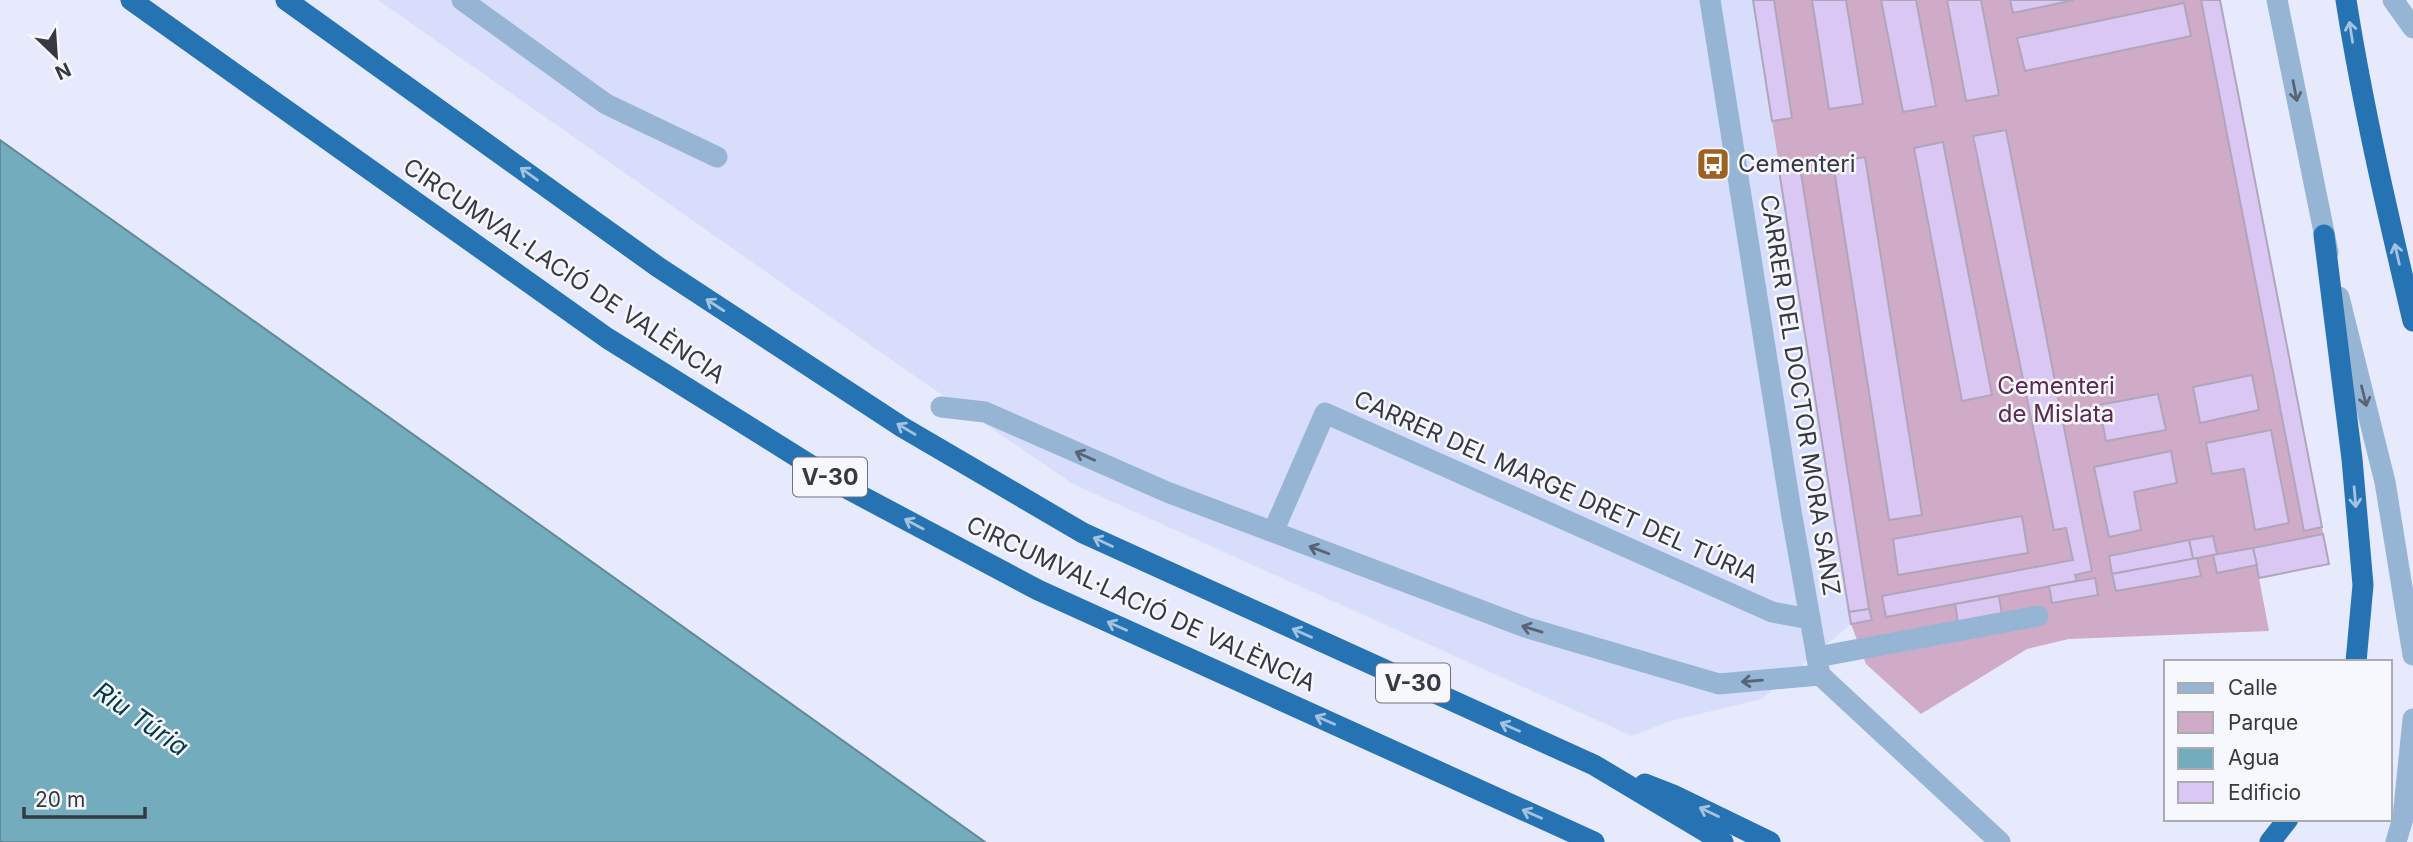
<svg xmlns="http://www.w3.org/2000/svg" width="2413" height="842" font-family="Inter,sans-serif">
  <style>
    .built { fill: #d8ddfc }
    .green { fill: #d0abc7 }
    .water { fill: #73acbd; stroke: #618a98; stroke-width: 2 }
    .building { fill: #dbc7f3; stroke: #b0a6bc; stroke-width: 2 }
    .lines { fill: none; stroke-linecap: round; stroke-linejoin: round }
    .minor { stroke: #96b5d4; stroke-width: 21 }
    .highway { stroke: #2673b3; stroke-width: 21 }
    .oneway { stroke: #a3c3df }
    .oneway2 { stroke: #586475 }
    .labels { text-anchor: middle; stroke-width: 5; stroke-linejoin: round; paint-order: stroke }
    .shield { fill: #f7f8fd; stroke: #71727a; stroke-width: 2 }
    .shield-label { font-size: 23px; font-weight: bold; fill: #373942 }
    .poi-label { font-size: 24px; fill: #373942; stroke: #f7f8fd; text-anchor: start }
    .street-label { font-size: 24px; fill: #373942; stroke: #f7f8fd }
    .park-label { font-size: 24px; fill: #5b2851; stroke: #f7f8fd }
    .water-label { font-size: 26px; font-style: italic; fill: #023946; stroke: #f7f8fd }
  </style>
  <rect width="100%" height="100%" fill="#e7eafd"/>
  <polygon class="built" points="378,0 1753,0 1851,624 1762,699 1670,721 1632,736 1073,484 906,370"/>
  <polygon class="green" points="1753,0 2220,0 2329,564 2259,578 2269,631 2069,639 2027,649 1921,714 1866,664 1851,624"/>
  <polygon class="water" points="0,140 985,842 0,842"/>
  <g class="building">
    <polygon points="1753,0 1774,0 1792,118 1772,121"/>
    <polygon points="1812,0 1846,0 1863,104 1829,109"/>
    <polygon points="1881,0 1916,0 1936,106 1903,112"/>
    <polygon points="1947,0 1981,0 1999,95 1966,101"/>
    <polygon points="2010,0 2074,0 2013,13"/>
    <polygon points="2201,0 2220,0 2322,527 2304,531"/>
    <polygon points="2184,3 2191,36 2025,71 2017,38"/>
    <polygon points="2006,130 2092,571 2075,575 2077,581 1886,617 1882,596 2073,560 2066,528 2054,530 1973,136"/>
    <polygon points="1943,142 1992,395 1962,401 1914,148"/>
    <polygon points="1865,157 1922,515 1889,520 1833,163"/>
    <polygon points="1799,160 1869,609 1849,612 1778,164"/>
    <polygon points="2252,375 2259,410 2200,423 2193,387"/>
    <polygon points="2158,394 2166,430 2106,441 2099,405"/>
    <polygon points="2271,430 2289,523 2255,530 2244,469 2212,474 2206,443"/>
    <polygon points="2171,451 2177,483 2134,492 2141,530 2109,537 2094,467"/>
    <polygon points="2022,516 2028,553 1898,575 1893,539"/>
    <polygon points="2323,534 2329,564 2259,578 2253,548"/>
    <polygon points="2213,536 2217,554 2193,559 2189,540"/>
    <polygon points="2189,540 2193,559 2112,574 2109,556"/>
    <polygon points="2253,548 2257,565 2217,573 2213,555"/>
    <polygon points="2197,558 2201,576 2116,591 2112,574"/>
    <polygon points="2095,578 2098,595 2052,603 2049,586"/>
    <polygon points="1999,596 2002,615 1958,623 1955,604"/>
    <polygon points="1869,609 1872,620 1851,624 1849,612"/>
  </g>
  <g class="lines">
    <g class="minor">
      <polyline points="462,0 606,104 717,157"/>
      <polyline points="1710,0 1791,511 1820,675"/>
      <polyline points="2277,0 2328,252"/>
      <polyline points="2393,0 2413,28"/>
      <polyline points="2339,297 2385,482 2413,655"/>
      <polyline points="941,407 985,412 1167,492 1525,627 1719,684 1820,675"/>
      <polyline points="1273,532 1325,413 1772,612 1810,619"/>
      <polyline points="1817,657 2038,616"/>
      <polyline points="1820,675 2000,842"/>
      <polyline points="2396,842 2403,818 2413,719"/>
    </g>
    <g class="highway">
      <polyline points="131,0 607,338 850,490 1038,590 1594,842"/>
      <polyline points="286,0 658,267 902,427 1083,533 1594,765 1723,842"/>
      <path d="M2346 0C2363 108 2388 215 2413 321"/>
      <polyline points="2324,235 2352,459 2363,585 2356,662"/>
      <polyline points="1645,784 1673,795 1770,842"/>
      <polyline points="2270,842 2288,819"/>
    </g>
  </g>
  <defs><path id="oneway-shaft" d="M-6 0H5M1.5-3L5.5 0L1.5 3" fill="none" stroke-width="1.6" stroke-linecap="round" stroke-linejoin="round" transform="scale(1.75)"/></defs>
  <g class="oneway">
    <use href="#oneway-shaft" transform="translate(2351 32) rotate(-99)"/>
    <use href="#oneway-shaft" transform="translate(529 174) rotate(-144)"/>
    <use href="#oneway-shaft" transform="translate(2397 254) rotate(-103)"/>
    <use href="#oneway-shaft" transform="translate(715 305) rotate(-147)"/>
    <use href="#oneway-shaft" transform="translate(906 429) rotate(-149)"/>
    <use href="#oneway-shaft" transform="translate(2355 497) rotate(85)"/>
    <use href="#oneway-shaft" transform="translate(914 524) rotate(-152)"/>
    <use href="#oneway-shaft" transform="translate(1103 542) rotate(-155)"/>
    <use href="#oneway-shaft" transform="translate(1117 626) rotate(-156)"/>
    <use href="#oneway-shaft" transform="translate(1302 633) rotate(-156)"/>
    <use href="#oneway-shaft" transform="translate(1325 720) rotate(-156)"/>
    <use href="#oneway-shaft" transform="translate(1510 727) rotate(-156)"/>
    <use href="#oneway-shaft" transform="translate(1709 812) rotate(-154)"/>
    <use href="#oneway-shaft" transform="translate(1532 814) rotate(-156)"/>
  </g>
  <g class="oneway2">
    <use href="#oneway-shaft" transform="translate(2295 91) rotate(79)"/>
    <use href="#oneway-shaft" transform="translate(2364 396) rotate(76)"/>
    <use href="#oneway-shaft" transform="translate(1085 456) rotate(-156)"/>
    <use href="#oneway-shaft" transform="translate(1319 550) rotate(-159)"/>
    <use href="#oneway-shaft" transform="translate(1532 629) rotate(-163)"/>
    <use href="#oneway-shaft" transform="translate(1752 681) rotate(175)"/>
  </g>
  <defs>
    <symbol id="bus-square" viewBox="-11 -11 22 22"><rect x="-9" y="-9" width="18" height="18" rx="4" fill="#9d6124" stroke="#f7f8fd"/><path d="M-5-6H5V4H4V6H2V4H-2V6H-4V4H-5ZM-3.5-4V0h7V-4ZM-3.5 1.2v1.5H-2V1.2ZM2 1.2v1.5H3.5V1.2Z" fill="#fff"/></symbol>
  </defs>
  <g fill-rule="evenodd">
    <use href="#bus-square" x="1694" y="145" width="38" height="38"/>
  </g>
  <g class="labels">
    <g class="shield">
      <rect x="793" y="457.5" width="74" height="39" rx="5"/>
      <rect x="1376" y="663.5" width="74" height="39" rx="5"/>
    </g>
    <g class="shield-label">
      <text x="830" y="485">V-30</text>
      <text x="1413" y="691">V-30</text>
    </g>
    <g class="poi-label">
      <text x="1738" y="172">Cementeri</text>
    </g>
    <g class="street-label">
      <text transform="translate(564 271) rotate(34)" y="8">CIRCUMVAL·LACIÓ DE VALÈNCIA</text>
      <text transform="translate(1800 395) rotate(81)" y="8">CARRER DEL DOCTOR MORA SANZ</text>
      <text transform="translate(1556 487) rotate(24)" y="8">CARRER DEL MARGE DRET DEL TÚRIA</text>
      <text transform="translate(1141 604) rotate(25)" y="8">CIRCUMVAL·LACIÓ DE VALÈNCIA</text>
    </g>
    <g class="park-label">
      <text x="2056" y="394">Cementeri<tspan x="2056" dy="28">de Mislata</tspan></text>
    </g>
    <g class="water-label">
      <text transform="translate(141 719) rotate(35)" y="9">Riu Túria</text>
    </g>
  </g>
  <rect x="2164" y="660" width="228" height="161" fill="#f7f8fd" stroke="#aaacb2" stroke-width="2"/>
  <rect x="2178" y="683" width="35" height="10" fill="#96b5d4" stroke="#aaacb2" stroke-width="2"/>
  <text x="2228" y="695" font-size="21" fill="#373942">Calle</text>
  <rect x="2178" y="712" width="35" height="21" fill="#d0abc7" stroke="#aaacb2" stroke-width="2"/>
  <text x="2228" y="730" font-size="21" fill="#373942">Parque</text>
  <rect x="2178" y="748" width="35" height="21" fill="#73acbd" stroke="#aaacb2" stroke-width="2"/>
  <text x="2228" y="765" font-size="21" fill="#373942">Agua</text>
  <rect x="2178" y="782" width="35" height="21" fill="#dbc7f3" stroke="#aaacb2" stroke-width="2"/>
  <text x="2228" y="800" font-size="21" fill="#373942">Edificio</text>
  <g transform="translate(56 56) rotate(155)" stroke="#f7f8fd" stroke-width="5" paint-order="stroke">
  <path d="M0-5L12 26L0 18L-12 26Z" fill="#373942"/>
  <text y="-10" font-size="19" font-weight="bold" text-anchor="middle" fill="#373942">N</text>
  </g>
  <path d="M24 807v10h121v-10" fill="none" stroke="#373942" stroke-width="3.5"/>
  <text x="35" y="807" font-size="21" fill="#373942" stroke="#f7f8fd" stroke-width="5" paint-order="stroke">20 m</text>
</svg>
